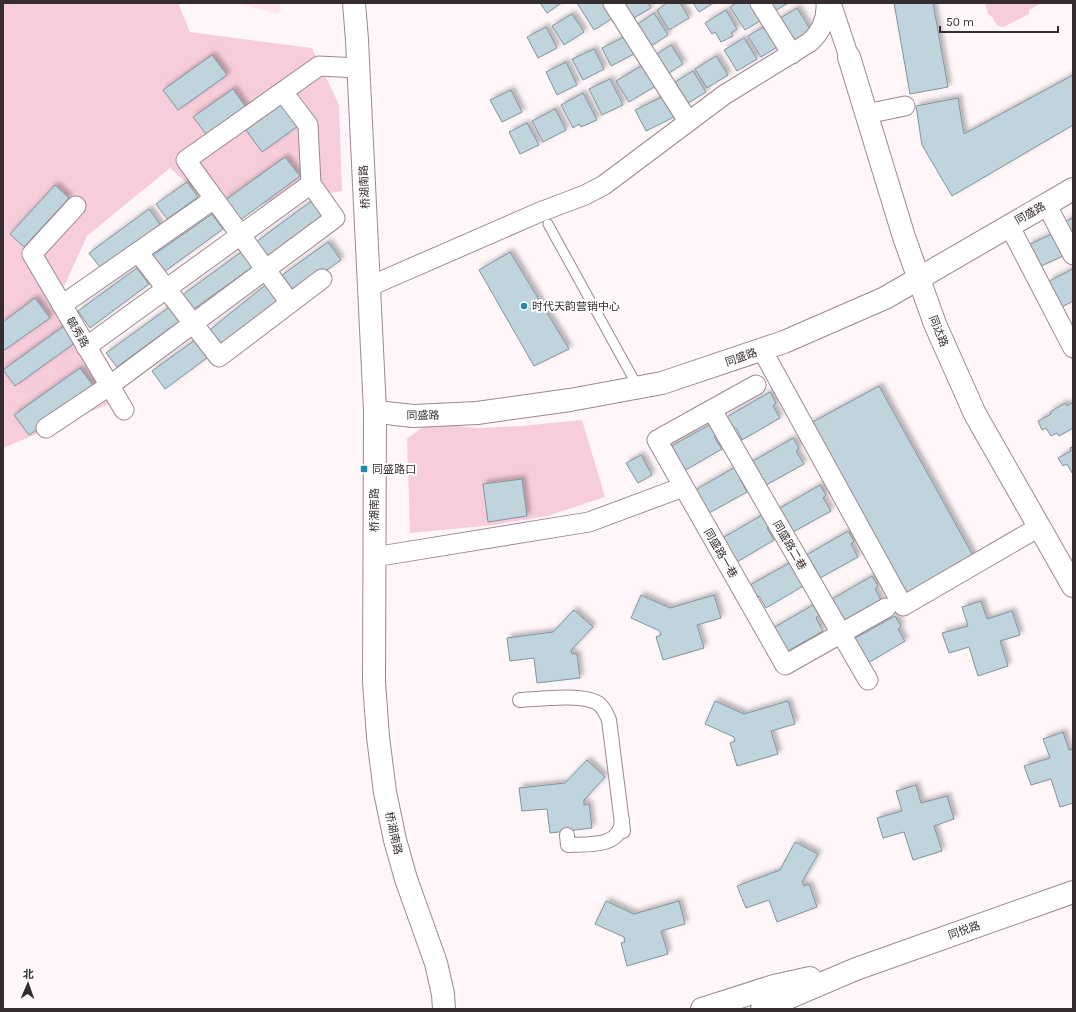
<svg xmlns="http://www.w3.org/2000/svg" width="1076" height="1012" font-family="Karla,'Noto Sans SC',sans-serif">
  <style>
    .built { fill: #ffe6ec }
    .green { fill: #f7cdd9 }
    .building { fill: #c0d4de; stroke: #81939d; filter: url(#shadow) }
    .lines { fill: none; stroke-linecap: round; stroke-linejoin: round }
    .service-casing { stroke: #9c888d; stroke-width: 11 }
    .pedestrian-casing { stroke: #9c888d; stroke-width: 16 }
    .minor-casing { stroke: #9c888d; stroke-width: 21 }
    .tertiary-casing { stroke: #9c888d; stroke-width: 24 }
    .secondary-casing { stroke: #9c888d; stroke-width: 24 }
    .service { stroke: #fff; stroke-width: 9 }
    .pedestrian { stroke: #fff; stroke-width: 14 }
    .minor { stroke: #fff; stroke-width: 19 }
    .tertiary { stroke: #fff; stroke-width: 22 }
    .secondary { stroke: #fff; stroke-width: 22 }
    .poi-dot { fill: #2387b1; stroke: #fff; stroke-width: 1.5 }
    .labels { text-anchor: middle; stroke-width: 4; stroke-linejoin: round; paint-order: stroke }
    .street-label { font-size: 11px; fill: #342c2e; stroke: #fff }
    .poi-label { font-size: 11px; fill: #342c2e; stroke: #fff; text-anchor: start }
  </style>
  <defs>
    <filter id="shadow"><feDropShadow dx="3.5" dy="-3.5" stdDeviation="2" flood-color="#0004"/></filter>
  </defs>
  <rect width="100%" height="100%" fill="#fff6f8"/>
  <polygon class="built" points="235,3 281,3 279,14"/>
  <g class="green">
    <polygon points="3,3 178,3 190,32 312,48 339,105 342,191 218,211 170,168 87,236 56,304 109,404 3,448"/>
    <polygon points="986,3 1041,3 1029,10 1029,14 1004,27 998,26 994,21 993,18 988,14 985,4"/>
    <polygon points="582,420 605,497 547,516 494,525 410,533 407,439 428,423 477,428 522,426"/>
  </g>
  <g class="building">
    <polygon points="540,3 561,3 547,13"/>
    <polygon points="577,3 608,3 616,16 594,30"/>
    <polygon points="619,3 648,3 651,8 630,20"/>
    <polygon points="667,3 680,3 689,18 669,30 657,10"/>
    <polygon points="693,3 713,3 699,12"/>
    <polygon points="736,3 755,3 765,18 745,30 730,7"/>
    <polygon points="767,3 788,3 773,12"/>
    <polygon points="894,3 933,3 948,87 910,94"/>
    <polygon points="797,8 812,32 792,44 777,20"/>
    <polygon points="726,10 737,29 731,33 733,36 721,42 715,32 712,34 705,23"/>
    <polygon points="654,13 668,35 648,48 635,26"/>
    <polygon points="572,14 584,32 564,45 552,26"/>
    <polygon points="770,23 782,44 761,57 748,36"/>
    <polygon points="546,27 557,48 538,58 527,37"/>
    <polygon points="628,35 638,52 611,66 602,48"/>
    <polygon points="744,38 757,59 737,71 724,50"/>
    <polygon points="671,45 683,64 666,75 654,56"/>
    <polygon points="594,49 604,69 583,80 572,59"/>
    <polygon points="212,55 227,75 178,110 163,90"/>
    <polygon points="716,56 728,75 707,88 695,69"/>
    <polygon points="566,62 577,85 557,95 546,72"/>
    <polygon points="646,63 659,84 629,102 616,81"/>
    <polygon points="693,71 706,92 685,105 672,84"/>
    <polygon points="1073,75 1073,125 952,196 922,145 916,106 958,98 964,134"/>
    <polygon points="610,79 623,105 602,115 589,89"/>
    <polygon points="233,89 248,110 209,138 193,117"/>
    <polygon points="511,90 522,112 502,122 490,100"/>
    <polygon points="583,93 597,120 581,127 579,124 573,128 561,105"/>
    <polygon points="666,95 676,116 646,131 635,110"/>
    <polygon points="286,101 302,123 262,152 246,130"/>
    <polygon points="555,109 566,130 543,142 532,121"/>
    <polygon points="527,123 539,145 520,154 509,132"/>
    <polygon points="285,157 300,176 239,221 224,201"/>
    <polygon points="187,182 198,197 167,219 156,204"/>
    <polygon points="55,185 69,198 24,247 10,234"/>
    <polygon points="317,197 329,214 268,258 256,242"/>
    <polygon points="149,209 162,227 102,270 89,253"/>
    <polygon points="212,214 223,229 164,272 152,256"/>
    <polygon points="1073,218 1073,240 1064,222"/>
    <polygon points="1052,234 1063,256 1039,267 1028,245"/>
    <polygon points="328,242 341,260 295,293 282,275"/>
    <polygon points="244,250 255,265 191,311 181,296"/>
    <polygon points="510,252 569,349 534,366 479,270"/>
    <polygon points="137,268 149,284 90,328 78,311"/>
    <polygon points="1073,269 1073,301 1062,307 1049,281"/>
    <polygon points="268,283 277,300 274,305 218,349 209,332 212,328"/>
    <polygon points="35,298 50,318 3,351 3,322"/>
    <polygon points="171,306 181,320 117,367 106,353"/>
    <polygon points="64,326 76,342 15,386 3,370"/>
    <polygon points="199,337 212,354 165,389 152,371"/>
    <polygon points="80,368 95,388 29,435 14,415"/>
    <polygon points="879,386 975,559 905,597 809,424"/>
    <polygon points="770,392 776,403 773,406 780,418 742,440 736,428 732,430 725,418"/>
    <polygon points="1073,402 1073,428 1059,436 1057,433 1051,436 1046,428 1042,430 1038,421 1051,414 1050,412 1065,403 1067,406"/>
    <polygon points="711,424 717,434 714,437 722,449 684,471 666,449"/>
    <polygon points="793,438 799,448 796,451 804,464 766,485 748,464"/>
    <polygon points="1073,447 1073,472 1072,473 1067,464 1063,466 1058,458 1071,451 1070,448"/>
    <polygon points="641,455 652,475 638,483 626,463"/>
    <polygon points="737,466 743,476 740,479 747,492 709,513 692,492"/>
    <polygon points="522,479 527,516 488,522 483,484"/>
    <polygon points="820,485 826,495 823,498 831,511 793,532 775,511"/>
    <polygon points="764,514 770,525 767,528 774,540 737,562 719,540"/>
    <polygon points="848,531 854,541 851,544 858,557 820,578 814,566 810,569 803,557"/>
    <polygon points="793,561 803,586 766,608 759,596 755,598 748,586"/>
    <polygon points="872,576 878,586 875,589 882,602 845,623 827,602"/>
    <polygon points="641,595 670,608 714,595 721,618 697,625 704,648 663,660 656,637 661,635 660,631 631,618"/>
    <polygon points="981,601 987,619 1012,611 1020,635 1000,641 1008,666 978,676 969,647 949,653 942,633 968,626 962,607"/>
    <polygon points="813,605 819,615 816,618 823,631 786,652 768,631"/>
    <polygon points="574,610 593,627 571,650 572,654 577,654 580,678 537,683 534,658 510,661 507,638 553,632"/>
    <polygon points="895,616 901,626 898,629 905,641 868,663 850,641"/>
    <polygon points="715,701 744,714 788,701 795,724 771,731 778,754 737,766 730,743 735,741 734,737 705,724"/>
    <polygon points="1063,732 1069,750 1073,749 1073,803 1060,807 1051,779 1031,785 1024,766 1050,758 1043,739"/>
    <polygon points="587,760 605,777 584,800 584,805 589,804 592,828 550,833 547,809 522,811 519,788 565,783"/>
    <polygon points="916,785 921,803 947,796 954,819 934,826 942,851 913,860 904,832 883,838 877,818 902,811 896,791"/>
    <polygon points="795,842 818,854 802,882 804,886 809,884 817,907 777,922 769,900 746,908 737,886 780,870"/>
    <polygon points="606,901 634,914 679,901 685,924 661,931 668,954 627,966 621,943 625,942 624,937 595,924"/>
  </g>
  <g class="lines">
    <defs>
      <polyline id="service" points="548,224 638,387"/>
      <g id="pedestrian">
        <path d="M520 700C540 699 584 693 599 704 604 708 607 715 609 720L623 831"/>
        <path d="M567 835 568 845C589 844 621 848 622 820"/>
      </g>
      <g id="minor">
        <polyline points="613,3 688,121"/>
        <polyline points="760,3 792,54"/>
        <polyline points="831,3 849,57"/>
        <polyline points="866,114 905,106"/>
        <polyline points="1046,204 1073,255"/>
        <polyline points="76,206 32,254 124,410"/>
        <polyline points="1009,225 1073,348"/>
        <polyline points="138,252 219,357 322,279"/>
        <path d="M368 287 540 212 585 195 604 185 724 95 810 42C821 32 827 19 826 3"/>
        <polyline points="290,303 186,160 319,66 358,68"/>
        <polyline points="62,305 214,199"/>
        <polyline points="86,347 311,184"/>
        <polyline points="766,357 903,606 1039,527"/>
        <polyline points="756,385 657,440 785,665 886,608"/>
        <polyline points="712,410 868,680"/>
        <polyline points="46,428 109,386 335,218 311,184 308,125 283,92"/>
        <polyline points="374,557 589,522 683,487"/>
      </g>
      <g id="tertiary">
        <polyline points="849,57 904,237 935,324 975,414 1073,586"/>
        <polyline points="375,411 394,414 414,416 477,413 570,400 662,383 784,342 885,298 1073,189"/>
        <polyline points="702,1009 774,986 810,978"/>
        <polyline points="762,1009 856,969 1073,892"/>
      </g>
      <polyline id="secondary" points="354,3 357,40 375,411 374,682 378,737 385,792 395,840 406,879 436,963 443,994 444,1009"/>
    </defs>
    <use href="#service" class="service-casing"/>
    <use href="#pedestrian" class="pedestrian-casing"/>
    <use href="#minor" class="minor-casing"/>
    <use href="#tertiary" class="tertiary-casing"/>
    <use href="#secondary" class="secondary-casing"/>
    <use href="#service" class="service"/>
    <use href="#pedestrian" class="pedestrian"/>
    <use href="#minor" class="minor"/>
    <use href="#tertiary" class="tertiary"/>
    <use href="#secondary" class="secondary"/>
  </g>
  <g class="poi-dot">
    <circle cx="524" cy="306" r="4"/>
    <rect x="360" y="465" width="8" height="8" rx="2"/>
  </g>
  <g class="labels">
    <g class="street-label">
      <text transform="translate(364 187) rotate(-93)" y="4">桥湖南路</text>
      <text transform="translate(1030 213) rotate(-29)" y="4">同盛路</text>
      <text transform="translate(939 331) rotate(68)" y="4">同达路</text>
      <text transform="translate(78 332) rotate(60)" y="4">毓秀路</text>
      <text transform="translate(741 357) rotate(-19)" y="4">同盛路</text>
      <text transform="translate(423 415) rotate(-1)" y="4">同盛路</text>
      <text transform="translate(374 510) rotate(-90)" y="4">桥湖南路</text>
      <text transform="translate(790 545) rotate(60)" y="4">同盛路二巷</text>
      <text transform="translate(721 553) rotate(60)" y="4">同盛路一巷</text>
      <text transform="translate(394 833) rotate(77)" y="4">桥湖南路</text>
      <text transform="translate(964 930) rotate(-19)" y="4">同悦路</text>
    </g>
    <g class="poi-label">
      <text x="532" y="310">时代天韵营销中心</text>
      <text x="372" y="473">同盛路口</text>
    </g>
  </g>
  <rect width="1076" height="1012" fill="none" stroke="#342c2e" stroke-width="8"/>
  <g transform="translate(28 984) rotate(2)" stroke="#ffffff" stroke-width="3" paint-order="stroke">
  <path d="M0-3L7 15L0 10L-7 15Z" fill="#342c2e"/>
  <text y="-6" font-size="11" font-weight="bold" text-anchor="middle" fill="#342c2e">北</text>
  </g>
  <path d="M940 26v6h118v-6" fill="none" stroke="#342c2e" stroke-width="2"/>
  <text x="946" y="26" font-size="12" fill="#342c2e" stroke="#ffffff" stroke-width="3" paint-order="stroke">50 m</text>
</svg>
